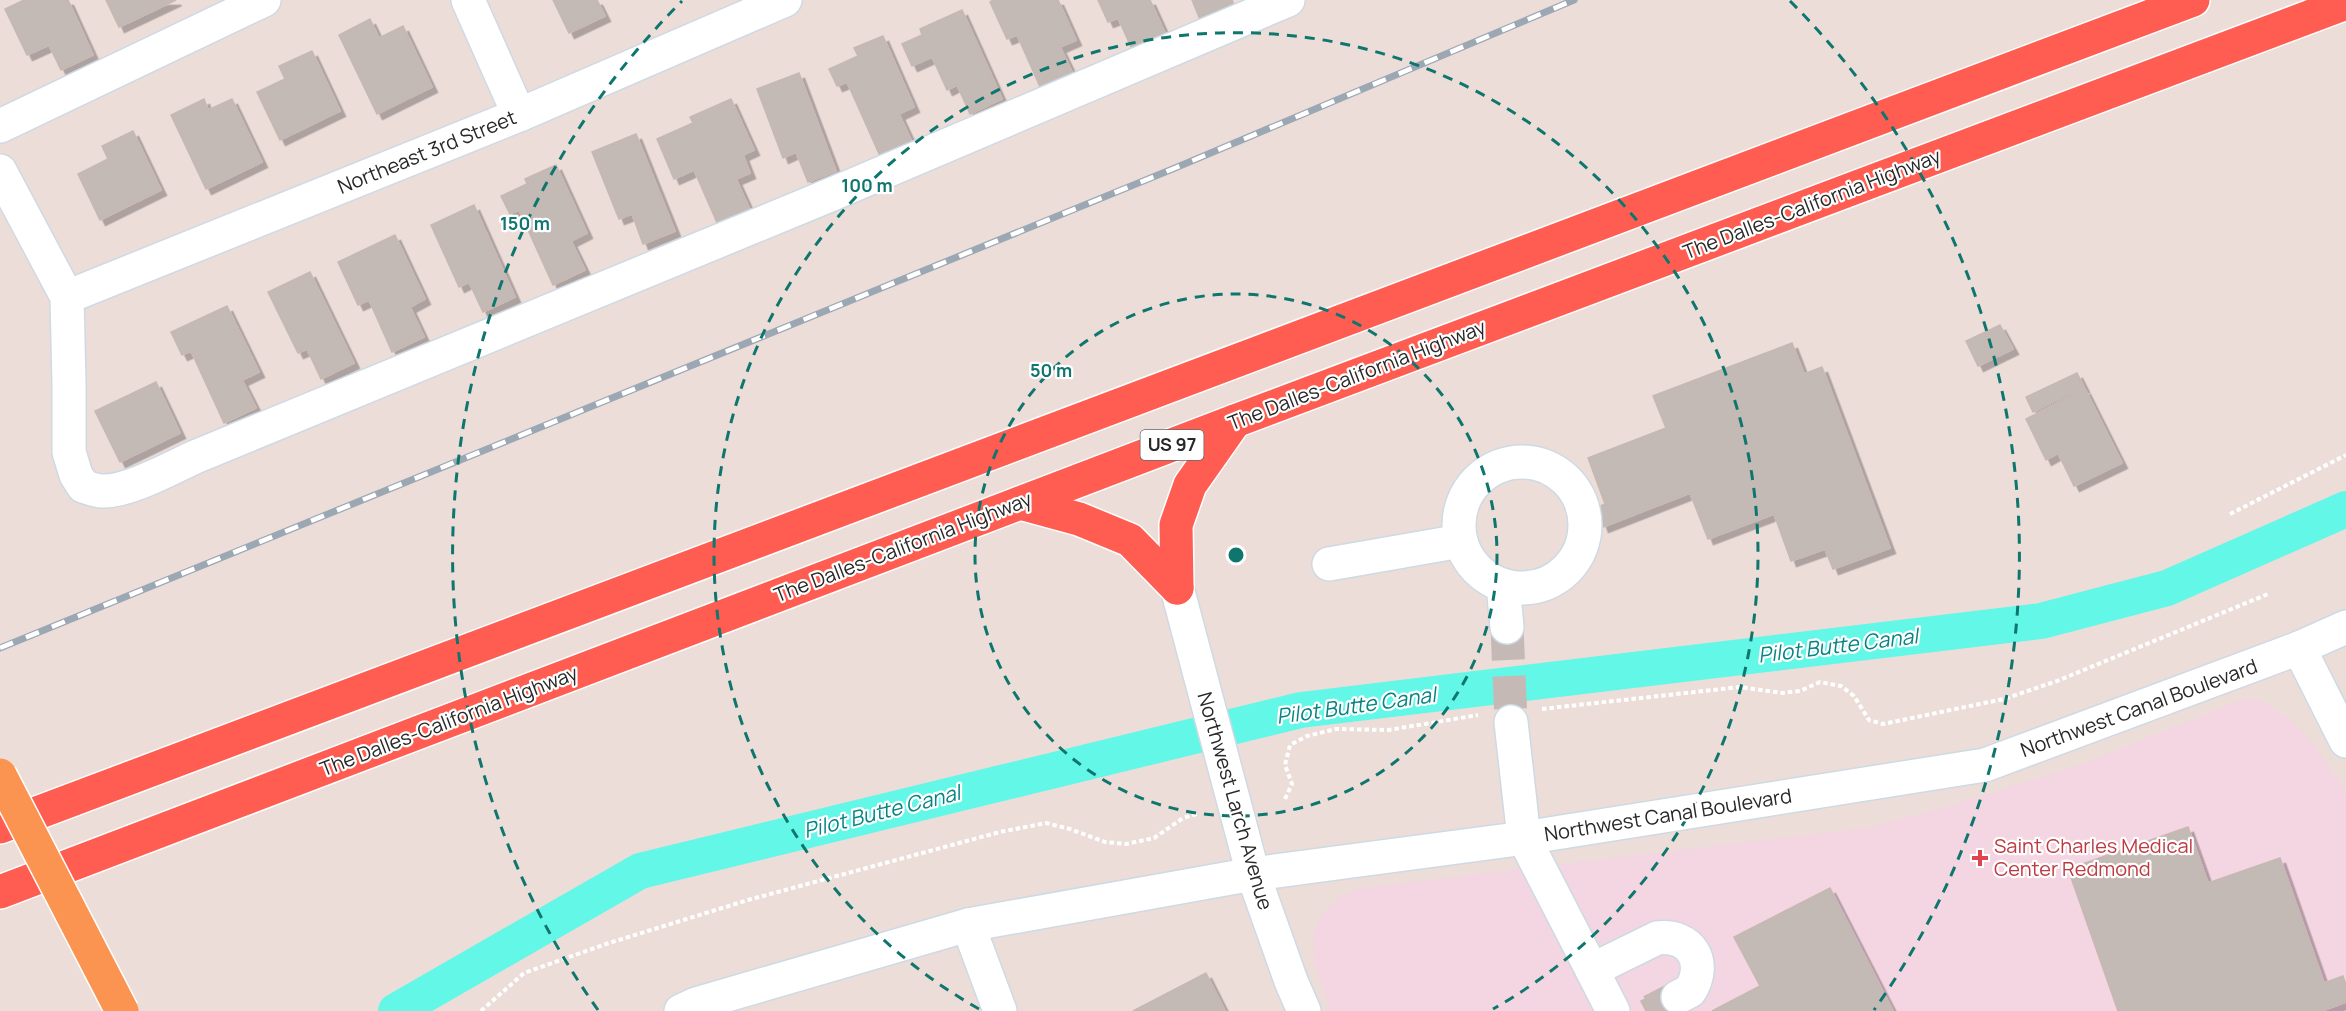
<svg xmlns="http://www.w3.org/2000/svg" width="2346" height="1011" font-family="Manrope,sans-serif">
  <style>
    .medical { fill: #f4d5e2 }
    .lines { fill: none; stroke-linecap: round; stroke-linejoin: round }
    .canal { stroke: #63f7e8; stroke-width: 36 }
    .building { fill: #c3b9b5; stroke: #c7b8b3; stroke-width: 1.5; filter: url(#shadow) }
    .minor-tunnel { stroke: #c5b9b6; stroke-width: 33; stroke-dasharray: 33 16; stroke-linecap: butt }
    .minor-casing { stroke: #cedae3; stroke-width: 36 }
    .highway-casing { stroke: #fff; stroke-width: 36 }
    .path { stroke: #fff; stroke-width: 4; stroke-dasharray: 4.5 3; stroke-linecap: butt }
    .minor { stroke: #fff; stroke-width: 33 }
    .highway { stroke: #ff5d51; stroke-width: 33 }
    .rail-casing { stroke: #9ba8b4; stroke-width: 7 }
    .rail { stroke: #fff; stroke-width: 4.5; stroke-dasharray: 14; stroke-linecap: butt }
    .major-bridge-casing { stroke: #fff; stroke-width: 36; stroke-linecap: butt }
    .major-bridge { stroke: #fa9450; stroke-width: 33 }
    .ring { fill: none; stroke: #0f766e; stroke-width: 3; stroke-dasharray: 10 8 }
    .health-dot { fill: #e0444e; stroke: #fff; stroke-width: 2 }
    .labels { text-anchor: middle; stroke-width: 4.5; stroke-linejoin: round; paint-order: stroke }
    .shield { fill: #fff; stroke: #686868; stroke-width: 1.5 }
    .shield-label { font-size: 18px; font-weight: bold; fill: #282828 }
    .street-label { font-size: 20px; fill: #282828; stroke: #fff }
    .health-label { font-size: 20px; fill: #be3a42; stroke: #fff; text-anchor: start }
    .water-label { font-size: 21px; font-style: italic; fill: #078482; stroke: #fff }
    .centre { fill: #0f766e; stroke: #fff; stroke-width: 3 }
    .ring-label { font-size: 18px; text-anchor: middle; font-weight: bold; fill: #0f766e; stroke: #fff; stroke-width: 4.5; stroke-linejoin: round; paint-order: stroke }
  </style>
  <defs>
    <filter id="shadow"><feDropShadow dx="5.5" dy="5.5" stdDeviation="0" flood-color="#0004"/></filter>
  </defs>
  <rect width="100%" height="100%" fill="#ecddd9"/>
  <polygon class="medical" points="2244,699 2261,701 2287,717 2312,742 2346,791 2346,1011 1331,1011 1314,961 1313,932 1322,914 1340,897 1359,888 1867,828 1949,806 2080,765"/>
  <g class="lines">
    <polyline class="canal" points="396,1011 640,871 1301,710 2041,621 2167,588 2346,509"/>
  </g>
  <g class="building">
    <polygon points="24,0 68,0 93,55 61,70 49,45 27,55 5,9"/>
    <polygon points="106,0 176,0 119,27"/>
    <polygon points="553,0 597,0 605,16 569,33"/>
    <polygon points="993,0 1058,0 1076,40 1060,47 1073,74 1041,89 1017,35 1007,39 990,2"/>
    <polygon points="1098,0 1150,0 1165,33 1131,47 1118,18 1108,22"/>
    <polygon points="1192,0 1232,0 1235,8 1201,22"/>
    <polygon points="962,10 1002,99 970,114 957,85 947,90 932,57 912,66 902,44 922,35 920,29"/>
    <polygon points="370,19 379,38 403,26 432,87 377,114 339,35"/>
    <polygon points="883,36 914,107 899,114 912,142 880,156 847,82 837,86 829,69 858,56 854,48"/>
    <polygon points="312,51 340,111 280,140 257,92 285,79 279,66"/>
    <polygon points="799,73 836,171 808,182 796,152 783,158 757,89"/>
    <polygon points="204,99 208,110 232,99 262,162 206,189 171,115"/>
    <polygon points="731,99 754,150 743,155 750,173 736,179 750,210 718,225 694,170 674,179 657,139 693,123 690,117"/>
    <polygon points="133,131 161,190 100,220 78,174 108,159 102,146"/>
    <polygon points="636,134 675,231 643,244 632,214 619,219 592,152"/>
    <polygon points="556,165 587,233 571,241 585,270 553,285 519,210 510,214 501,196 527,184 525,179"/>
    <polygon points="474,205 515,297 483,312 469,282 459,287 431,225"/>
    <polygon points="395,235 425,299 410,307 424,337 392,352 369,300 358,305 338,262"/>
    <polygon points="310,272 354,363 321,379 307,349 298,353 268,292"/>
    <polygon points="227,306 259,372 242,380 256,408 224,423 191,351 182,355 171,332"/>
    <polygon points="2000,325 2013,349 1978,366 1966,341"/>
    <polygon points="1792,343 1804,374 1822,367 1890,548 1833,569 1825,549 1791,561 1774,514 1708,539 1690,493 1603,527 1596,508 1605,504 1588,458 1666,428 1653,396"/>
    <polygon points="2077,373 2084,387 2033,412 2026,397"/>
    <polygon points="156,382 180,433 120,462 95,411"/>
    <polygon points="2085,389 2122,463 2074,486 2058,453 2046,460 2026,419"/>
    <polygon points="2188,827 2208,883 2280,858 2324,983 2343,976 2346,985 2346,1002 2322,1011 2118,1011 2068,869"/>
    <polygon points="1830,888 1893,1011 1712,1011 1760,986 1734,937"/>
    <polygon points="1206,973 1225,1011 1133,1011"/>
    <polygon points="1672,985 1685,1011 1646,1011 1641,1001"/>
  </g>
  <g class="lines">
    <g class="minor-tunnel">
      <polyline points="1507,627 1511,722"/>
      <polyline points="1651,1011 1678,997"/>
    </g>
    <defs>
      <g id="minor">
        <polyline points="468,0 519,115"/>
        <polyline points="0,126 264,0"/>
        <path d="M0 171 67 297 69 384V452L76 475 83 486C89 488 96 491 102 491 128 492 171 468 195 457L830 195 1288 0"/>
        <polyline points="67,297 519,115 785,0"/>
        <circle cx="1522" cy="525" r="63"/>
        <polyline points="1329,564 1461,541"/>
        <polyline points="1503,585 1507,627"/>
        <polyline points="1177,588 1253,874 1291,981 1304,1011"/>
        <polyline points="2299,648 2346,741"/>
        <path d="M1511 722 1524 838 1592 970 1657 938C1691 934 1708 962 1690 991L1678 997"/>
        <polyline points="968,925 1000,1011"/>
        <polyline points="1592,970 1613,1011"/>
        <polyline points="681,1011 696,1004 968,925 1253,874 1524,838 1985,765 2299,648 2346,627"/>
      </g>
      <g id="highway">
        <polyline points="1020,503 1079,519 1130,540 1177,588"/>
        <polyline points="1177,588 1176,525 1190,485 1235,421"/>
        <polyline points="0,827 2193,0"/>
        <polyline points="0,892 1235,421 2346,3"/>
      </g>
    </defs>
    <use href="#minor" class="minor-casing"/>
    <use href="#highway" class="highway-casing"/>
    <g class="path">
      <polyline points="2230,514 2346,455"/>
      <polyline points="1542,709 1740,687 1782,693 1800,691 1820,682 1841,686 1854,696 1869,720 1883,724 2004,699 2057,681 2268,594"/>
      <polyline points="1285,799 1292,784 1285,765 1290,745 1307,736 1336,729 1389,730 1478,715"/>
      <polyline points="481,1011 524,973 609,943 748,900 1000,832 1046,823 1070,829 1105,842 1126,844 1154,838 1183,818 1197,814"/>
    </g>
    <use href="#minor" class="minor"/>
    <use href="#highway" class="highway"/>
    <defs>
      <polyline id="rail" points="0,648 1175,168 1574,0"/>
    </defs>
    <use href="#rail" class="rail-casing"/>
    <use href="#rail" class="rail"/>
    <defs>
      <polyline id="major-bridge" points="0,775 122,1011"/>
    </defs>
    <use href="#major-bridge" class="major-bridge-casing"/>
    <use href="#major-bridge" class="major-bridge"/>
  </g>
  <g class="ring">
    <circle cx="1236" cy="555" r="261"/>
    <path d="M979 1009A522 522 0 1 1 1493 1009"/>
    <path d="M598 1010A784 784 0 0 1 682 1M1790 1A784 784 0 0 1 1874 1010"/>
  </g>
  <path class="health-dot" d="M1977 849h6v6h6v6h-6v6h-6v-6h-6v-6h6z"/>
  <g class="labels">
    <rect class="shield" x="1140.5" y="430" width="63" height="30" rx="4.5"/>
    <g class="shield-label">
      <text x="1172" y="451">US 97</text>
    </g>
    <g class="street-label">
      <text transform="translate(427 152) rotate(-22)" y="7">Northeast 3rd Street</text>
      <text transform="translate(1812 204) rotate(-21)" y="7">The Dalles-California Highway</text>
      <text transform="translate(1357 375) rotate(-21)" y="7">The Dalles-California Highway</text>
      <text transform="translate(903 547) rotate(-21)" y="7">The Dalles-California Highway</text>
      <text transform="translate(2139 708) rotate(-20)" y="7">Northwest Canal Boulevard</text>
      <text transform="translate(449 721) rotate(-21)" y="7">The Dalles-California Highway</text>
      <text transform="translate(1235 801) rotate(74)" y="7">Northwest Larch Avenue</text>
      <text transform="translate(1668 815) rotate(-9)" y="7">Northwest Canal Boulevard</text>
    </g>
    <g class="health-label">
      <text x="1994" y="853">Saint Charles Medical<tspan x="1994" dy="23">Center Redmond</tspan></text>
    </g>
    <g class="water-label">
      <text transform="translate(1838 646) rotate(-7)" y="7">Pilot Butte Canal</text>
      <text transform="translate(1356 706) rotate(-8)" y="7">Pilot Butte Canal</text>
      <text transform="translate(882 812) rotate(-14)" y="7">Pilot Butte Canal</text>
    </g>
  </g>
  <circle cx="1236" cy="555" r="9" class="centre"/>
  <g class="ring-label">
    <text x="867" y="192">100 m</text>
    <text x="525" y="230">150 m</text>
    <text x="1051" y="377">50 m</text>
  </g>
</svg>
